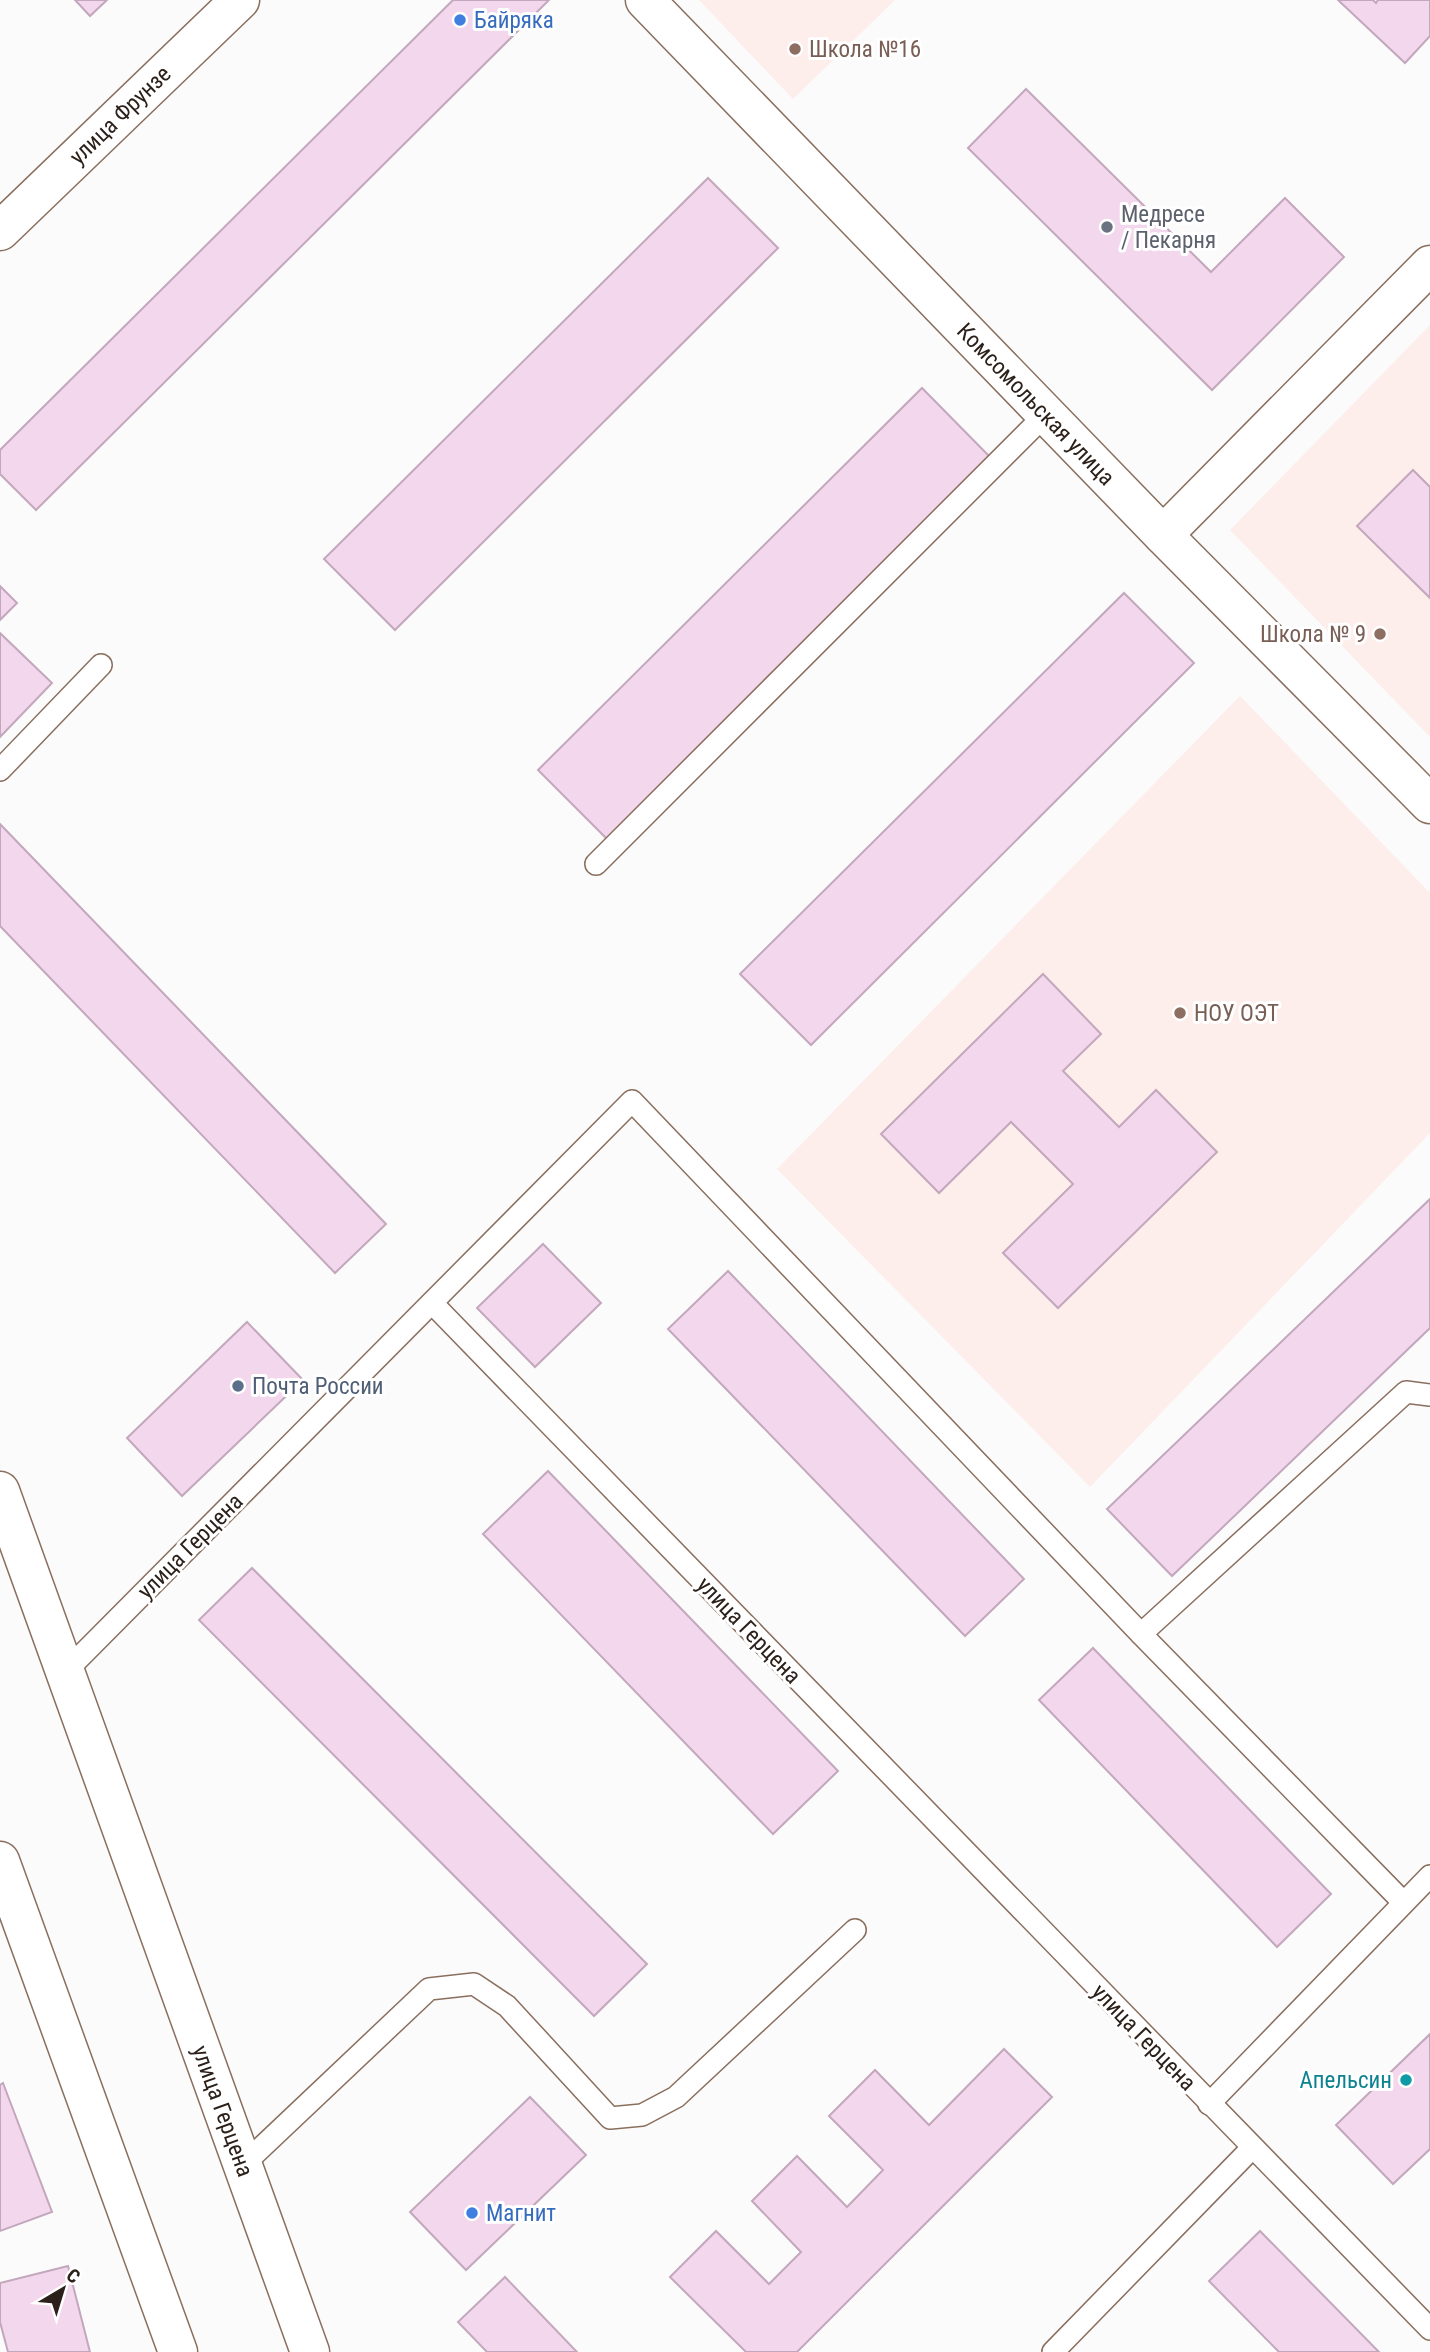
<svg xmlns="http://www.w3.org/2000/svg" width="1430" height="2352" font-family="'Roboto Condensed',sans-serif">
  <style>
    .education { fill: #fdedeb }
    .building { fill: #f3d7ec; stroke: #c3a7bc; stroke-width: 2 }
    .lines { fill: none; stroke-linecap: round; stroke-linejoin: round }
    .lane-casing { stroke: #8a6f5e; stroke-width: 24 }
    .street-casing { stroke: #8a6f5e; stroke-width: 41 }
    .secondary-casing { stroke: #8a6f5e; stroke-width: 41 }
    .primary-casing { stroke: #8a6f5e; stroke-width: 41 }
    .lane { stroke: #fff; stroke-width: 21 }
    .street { stroke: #fff; stroke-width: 38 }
    .secondary { stroke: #fff; stroke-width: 38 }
    .primary { stroke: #fff; stroke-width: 38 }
    .shop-dot { fill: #3f7fe0; stroke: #fff; stroke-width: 2.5 }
    .education-dot { fill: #8d6e63; stroke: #fff; stroke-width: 2.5 }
    .worship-dot { fill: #6b7280; stroke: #fff; stroke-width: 2.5 }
    .service-dot { fill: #5c6f8a; stroke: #fff; stroke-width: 2.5 }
    .culture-dot { fill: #0f9aa8; stroke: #fff; stroke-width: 2.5 }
    .labels { text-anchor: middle; stroke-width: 6; stroke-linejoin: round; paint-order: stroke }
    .shop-label { font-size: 23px; fill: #366cbe; stroke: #fff; text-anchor: start }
    .education-label { font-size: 23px; fill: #785e54; stroke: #fff; text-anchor: start }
    .street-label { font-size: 23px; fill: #2c211a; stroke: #fff }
    .worship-label { font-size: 23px; fill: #5b616d; stroke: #fff; text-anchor: start }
    .service-label { font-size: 23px; fill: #4e5e75; stroke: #fff; text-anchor: start }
    .culture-label { font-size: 23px; fill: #0d838f; stroke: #fff; text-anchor: end }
  </style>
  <rect width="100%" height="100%" fill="#fbfbfb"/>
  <g class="education">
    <polygon points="699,0 895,0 793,99"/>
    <polygon points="1430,325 1430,737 1230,530"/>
    <polygon points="1240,696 1430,893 1430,1133 1090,1487 777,1169"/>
  </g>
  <g class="building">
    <polygon points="75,0 107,0 90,16"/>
    <polygon points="453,0 549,0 36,510 0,474 0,450"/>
    <polygon points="1338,0 1373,0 1376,3 1378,0 1430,0 1430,36 1405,63"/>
    <polygon points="1026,89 1211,272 1285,198 1344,257 1212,390 968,148"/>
    <polygon points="708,178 778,248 395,630 324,559"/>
    <polygon points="922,388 992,459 609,841 538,770"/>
    <polygon points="1413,470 1430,487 1430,598 1357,526"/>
    <polygon points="0,586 17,603 0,620"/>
    <polygon points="1124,593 1194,663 811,1045 740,974"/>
    <polygon points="0,633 52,683 0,737"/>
    <polygon points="0,824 386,1224 335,1273 0,926"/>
    <polygon points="1043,974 1101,1034 1063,1071 1119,1127 1156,1090 1217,1152 1058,1308 1003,1253 1073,1184 1011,1122 939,1193 881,1134"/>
    <polygon points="1430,1199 1430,1328 1172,1576 1107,1509"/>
    <polygon points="543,1244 601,1303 535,1367 477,1308"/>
    <polygon points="728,1271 1024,1579 965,1636 668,1329"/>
    <polygon points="247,1322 303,1380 182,1496 127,1438"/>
    <polygon points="548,1471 838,1771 773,1834 483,1534"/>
    <polygon points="252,1568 647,1964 594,2016 199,1620"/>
    <polygon points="1093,1648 1331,1894 1277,1947 1039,1700"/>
    <polygon points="1430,2034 1430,2149 1393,2184 1336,2125"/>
    <polygon points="1004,2049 1052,2097 797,2352 746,2352 670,2277 716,2231 769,2284 801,2252 752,2201 797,2156 847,2207 883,2170 829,2116 875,2070 929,2125"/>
    <polygon points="3,2083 52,2212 0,2231 0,2085"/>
    <polygon points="530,2097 586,2155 466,2270 410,2212"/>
    <polygon points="1260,2231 1379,2352 1279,2352 1209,2281"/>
    <polygon points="68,2266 90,2352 8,2352 0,2322 0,2283"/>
    <polygon points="505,2277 577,2352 487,2352 458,2322"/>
  </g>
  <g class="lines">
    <defs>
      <g id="lane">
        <polyline points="0,770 101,665"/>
        <polyline points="596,864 1046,414"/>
        <polyline points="432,1303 1430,2329"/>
        <polyline points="1141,1634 1406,1392 1430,1395"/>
        <polyline points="65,1672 632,1101 1141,1634 1403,1902"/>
        <polyline points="1209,2104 1430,1876"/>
        <polyline points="243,2165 429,1989 474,1984 507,2006 610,2118 642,2115 676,2097 855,1930"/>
        <polyline points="1053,2352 1251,2149"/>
      </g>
      <g id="street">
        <polyline points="1163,535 1430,265"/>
        <polyline points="0,1861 178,2352"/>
      </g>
      <g id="secondary">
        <polyline points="645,0 1163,535 1430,804"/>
        <polyline points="0,231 240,0"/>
      </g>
      <polyline id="primary" points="0,1491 310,2352"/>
    </defs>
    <use href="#lane" class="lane-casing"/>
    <use href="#street" class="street-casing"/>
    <use href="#secondary" class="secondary-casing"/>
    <use href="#primary" class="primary-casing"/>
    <use href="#lane" class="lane"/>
    <use href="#street" class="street"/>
    <use href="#secondary" class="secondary"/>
    <use href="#primary" class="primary"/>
  </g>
  <g class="shop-dot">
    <circle cx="460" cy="20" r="7"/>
    <circle cx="472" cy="2213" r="7"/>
  </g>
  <g class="education-dot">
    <circle cx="795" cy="49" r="7"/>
    <circle cx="1380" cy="634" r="7"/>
    <circle cx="1180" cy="1013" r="7"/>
  </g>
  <circle class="worship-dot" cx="1107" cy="227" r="7"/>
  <circle class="service-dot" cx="238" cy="1386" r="7"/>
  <circle class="culture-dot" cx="1406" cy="2080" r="7"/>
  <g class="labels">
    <g class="shop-label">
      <text x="474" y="28">Байряка</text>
      <text x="486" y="2221">Магнит</text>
    </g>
    <g class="education-label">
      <text x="809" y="57">Школа №16</text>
      <text x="1366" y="642" text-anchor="end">Школа № 9</text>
      <text x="1194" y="1021">НОУ ОЭТ</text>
    </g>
    <g class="street-label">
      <text transform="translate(120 115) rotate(-44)" y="8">улица Фрунзе</text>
      <text transform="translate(1036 404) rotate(46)" y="8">Комсомольская улица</text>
      <text transform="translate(190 1546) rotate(-45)" y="8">улица Герцена</text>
      <text transform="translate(749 1630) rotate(46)" y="8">улица Герцена</text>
      <text transform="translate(1144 2037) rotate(46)" y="8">улица Герцена</text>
      <text transform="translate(223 2111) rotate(70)" y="8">улица Герцена</text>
    </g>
    <g class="worship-label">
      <text x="1121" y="222">Медресе<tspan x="1121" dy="26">/ Пекарня</tspan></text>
    </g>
    <g class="service-label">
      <text x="252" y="1394">Почта России</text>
    </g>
    <g class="culture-label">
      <text x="1392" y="2088">Апельсин</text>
    </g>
  </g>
  <g transform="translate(63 2289) rotate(38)" stroke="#ffffff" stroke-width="5" paint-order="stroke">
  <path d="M0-5L12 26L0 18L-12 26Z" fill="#2c211a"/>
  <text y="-10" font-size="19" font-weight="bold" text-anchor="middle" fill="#2c211a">С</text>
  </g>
</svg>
